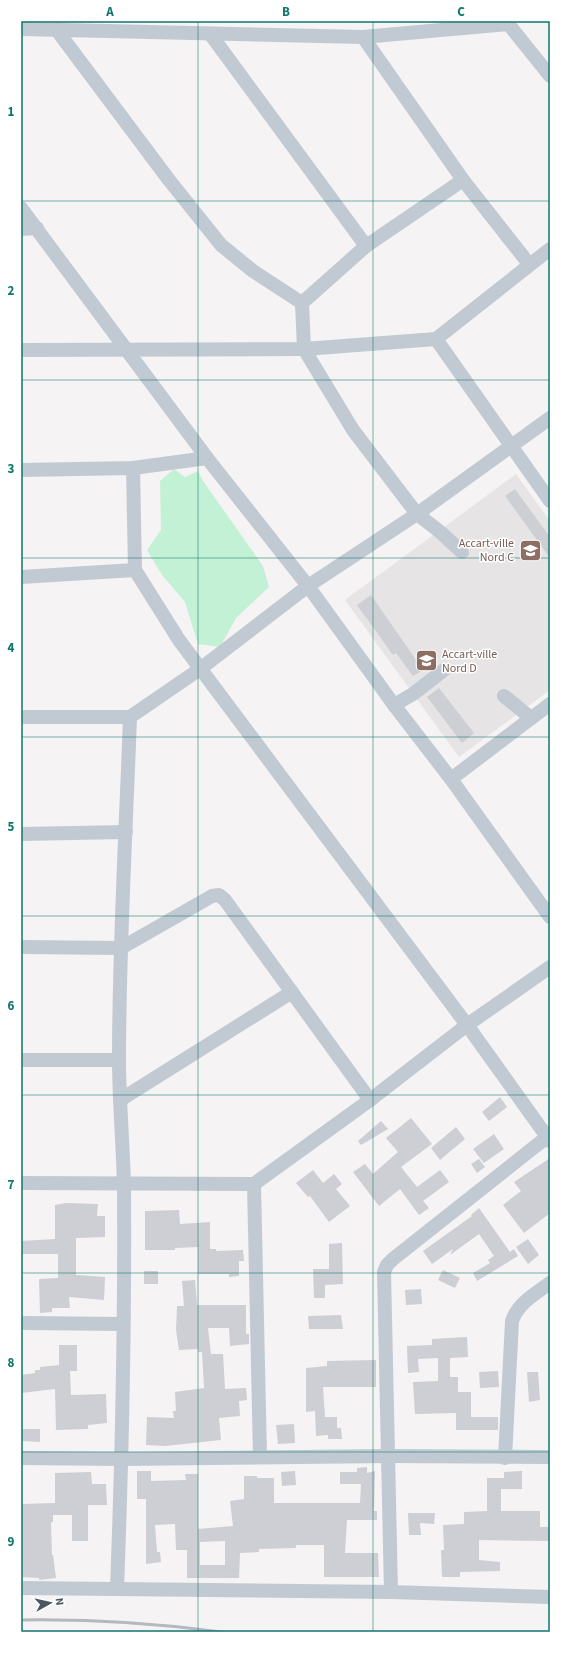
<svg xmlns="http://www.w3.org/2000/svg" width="571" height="1653" font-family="'Source Sans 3',sans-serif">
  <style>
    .education { fill: #e6e4e5 }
    .green { fill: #c3f1d5 }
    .building { fill: #cdcfd5; fill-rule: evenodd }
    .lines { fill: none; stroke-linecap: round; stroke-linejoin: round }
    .minor { stroke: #c1cad2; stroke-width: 14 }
    .rail { stroke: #b5b8bd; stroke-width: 3 }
    .grid { fill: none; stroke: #0f766e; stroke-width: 1; stroke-opacity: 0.55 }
    .labels { text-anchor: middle; stroke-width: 3; stroke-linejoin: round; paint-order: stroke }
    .education-label { font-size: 12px; fill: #785e54; stroke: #fff; text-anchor: end }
    .neatline { fill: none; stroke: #0f766e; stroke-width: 1.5 }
    .grid-label { font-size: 13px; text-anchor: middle; font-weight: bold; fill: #0f766e }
  </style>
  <rect width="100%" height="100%" fill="#f5f3f3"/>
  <polygon class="education" points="516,474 550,521 550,690 459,757 345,600"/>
  <polygon class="green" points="174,469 185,477 198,471 203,481 263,566 269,587 236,618 220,647 198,644 185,602 162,575 147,550 161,530 160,481"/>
  <g class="building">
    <polygon points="515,489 550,537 550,558 505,496"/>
    <polygon points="371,595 423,670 413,676 396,653 393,655 357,605"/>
    <polygon points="439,688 474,733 462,743 427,697"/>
    <polygon points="500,1097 507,1107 489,1121 482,1112"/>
    <polygon points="411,1118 432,1144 401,1167 417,1187 440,1170 449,1182 423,1201 429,1208 419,1215 400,1189 379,1206 353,1172 365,1164 373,1174 398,1152 386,1138"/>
    <polygon points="381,1121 388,1129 361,1145 358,1141"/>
    <polygon points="456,1127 465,1139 440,1160 431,1148"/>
    <polygon points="494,1134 504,1149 484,1163 473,1149"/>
    <polygon points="550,1158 550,1213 524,1233 503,1205 521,1191 514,1182"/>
    <polygon points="479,1159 485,1167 477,1173 471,1164"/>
    <polygon points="313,1170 323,1183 334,1174 342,1184 336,1189 350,1206 329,1222 310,1196 308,1197 296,1183"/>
    <polygon points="66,1203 98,1204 97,1216 105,1216 105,1237 76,1238 76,1275 105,1277 104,1300 69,1297 70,1308 52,1308 52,1312 40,1313 39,1279 58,1278 58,1254 21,1254 21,1241 55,1239 55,1205"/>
    <polygon points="479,1208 510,1252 514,1249 518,1256 477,1281 473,1273 490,1263 488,1260 494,1256 479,1234 450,1255 453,1249 432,1264 423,1251 472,1216 471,1215"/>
    <polygon points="179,1210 180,1224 210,1222 210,1249 216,1249 216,1251 243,1250 244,1261 239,1261 239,1276 229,1277 229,1274 198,1274 198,1247 175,1248 175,1250 145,1250 145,1211"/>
    <polygon points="528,1239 539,1255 528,1264 516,1247"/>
    <polygon points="342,1243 343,1284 325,1285 325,1298 314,1298 313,1269 329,1269 329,1244"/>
    <polygon points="443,1270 460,1278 455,1288 438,1280"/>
    <rect x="144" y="1271" width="14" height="13"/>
    <polygon points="195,1280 197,1305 246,1305 246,1334 249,1334 249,1344 230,1346 229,1328 208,1328 211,1354 223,1354 225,1389 246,1388 247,1400 239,1401 240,1416 219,1418 221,1440 165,1446 146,1445 147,1417 174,1418 173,1411 176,1411 175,1392 204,1388 202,1352 198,1352 198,1349 179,1350 176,1330 177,1306 184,1306 182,1281"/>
    <polygon points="421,1289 422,1304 406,1305 405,1290"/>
    <polygon points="341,1315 343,1329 309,1329 308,1316"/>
    <polygon points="467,1337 468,1357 450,1358 450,1377 458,1377 458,1392 471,1392 471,1417 498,1417 498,1430 456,1430 456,1413 415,1414 413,1382 438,1381 438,1358 418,1359 419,1372 408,1373 407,1346 432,1345 432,1339"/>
    <polygon points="59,1345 77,1345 77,1371 70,1371 71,1395 106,1394 107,1423 88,1425 88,1429 56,1430 55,1389 21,1393 21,1375 35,1373 35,1370 40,1370 40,1367 59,1365"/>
    <polygon points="376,1360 376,1387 323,1387 325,1417 337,1417 337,1428 341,1428 342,1439 328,1439 328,1435 316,1436 315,1411 306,1412 306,1368 327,1366 327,1361"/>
    <polygon points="498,1371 499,1387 480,1388 479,1372"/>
    <polygon points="527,1372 538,1372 540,1400 529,1402"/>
    <polygon points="294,1424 295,1443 278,1444 276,1425"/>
    <polygon points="21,1429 40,1429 40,1442 21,1441"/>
    <path d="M367 1467V1473L375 1471 374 1511H377V1520H347L345 1553H378L379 1577H324V1545H296V1548L259 1549V1552L240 1553 239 1578H187V1550H176L175 1524 155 1525 157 1552H160L161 1562 146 1564V1499H137V1471H151V1481L186 1480 185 1474H198V1529L233 1526 230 1501 244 1499V1476H257V1478H274V1503H360L361 1484H340V1472H357V1468ZM225 1541V1565H200V1542Z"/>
    <polygon points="295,1471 296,1485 282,1486 281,1472"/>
    <polygon points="522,1471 522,1489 501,1489 501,1511 540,1511 540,1527 550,1527 550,1541 479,1540 479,1560 500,1562 500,1571 460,1572 460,1577 442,1577 441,1550 444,1550 443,1525 464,1524 464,1512 487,1511 487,1478 504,1478 504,1472"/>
    <polygon points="91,1472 92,1484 106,1484 107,1505 88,1505 88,1541 72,1541 72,1515 53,1515 53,1522 51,1522 52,1555 53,1555 56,1578 39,1580 39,1578 21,1577 21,1504 55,1503 55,1473"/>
    <polygon points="408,1513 435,1513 434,1524 420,1523 421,1535 409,1535"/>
  </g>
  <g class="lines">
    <g class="minor">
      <polyline points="506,21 550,76"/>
      <polyline points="21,29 363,37 508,24"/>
      <polyline points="56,29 169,180 221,245 253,271 302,303 304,349 353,430 417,514 439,531 462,552"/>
      <polyline points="211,35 366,246"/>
      <polyline points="363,37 463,180 529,264"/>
      <polyline points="21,208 207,458 308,586 394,705 451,779 550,917"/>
      <polyline points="21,229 37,228"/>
      <polyline points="302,303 366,246 463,180"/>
      <polyline points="436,339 550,501"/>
      <polyline points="21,350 304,349 436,339 550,249"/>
      <polyline points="133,468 135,570 179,640 467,1025 550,1141"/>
      <polyline points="21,470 133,468 207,458"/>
      <polyline points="21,577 135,570"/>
      <polyline points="504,696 531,718"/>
      <polyline points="394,705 413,694 444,670"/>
      <polyline points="21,717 130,717 200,669 308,586 417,514 550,418"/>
      <polyline points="451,779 550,704"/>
      <polyline points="21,834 126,832"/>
      <polyline points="21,947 121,948 212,896 219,895 225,900 370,1100"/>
      <polyline points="21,1060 119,1060"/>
      <polyline points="120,1100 292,992"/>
      <polyline points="21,1183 254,1184 370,1100 467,1025 550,967"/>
      <polyline points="254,1184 260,1456"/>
      <polyline points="21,1323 123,1324"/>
      <polyline points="21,1458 122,1459 388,1456 550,1457"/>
      <path d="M505 1458 512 1321C518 1303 535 1294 550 1283"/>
      <polyline points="21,1588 391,1592 550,1597"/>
      <path d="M117 1589C122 1455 125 1320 124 1186 123 1143 119 1101 119 1059 119 945 126 831 130 717"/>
      <polyline points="391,1592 384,1272 387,1265 393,1259 547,1137"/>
    </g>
    <path class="rail" d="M21 1620C88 1619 154 1623 221 1632"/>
  </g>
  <path class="grid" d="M198 21V1632M373 21V1632M21 201H550M21 380H550M21 558H550M21 737H550M21 916H550M21 1095H550M21 1273H550M21 1452H550"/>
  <defs>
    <symbol id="school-square" viewBox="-11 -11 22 22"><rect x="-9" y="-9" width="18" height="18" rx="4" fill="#8d6e63" stroke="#fff"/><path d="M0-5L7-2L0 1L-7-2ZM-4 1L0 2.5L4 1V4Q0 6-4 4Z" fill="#fff"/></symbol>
  </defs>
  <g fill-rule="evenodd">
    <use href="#school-square" x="518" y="538" width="25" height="25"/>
    <use href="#school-square" x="414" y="648" width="25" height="25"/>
  </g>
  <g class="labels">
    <g class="education-label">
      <text x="514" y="547">Accart-ville<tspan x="514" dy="14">Nord C</tspan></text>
      <text x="442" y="658" text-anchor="start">Accart-ville<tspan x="442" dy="14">Nord D</tspan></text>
    </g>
  </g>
  <rect width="571" height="1653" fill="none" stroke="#ffffff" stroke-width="44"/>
  <g transform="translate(50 1603) rotate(82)" stroke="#ffffff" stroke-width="3" paint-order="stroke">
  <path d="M0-3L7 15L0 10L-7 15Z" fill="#4a5661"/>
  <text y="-6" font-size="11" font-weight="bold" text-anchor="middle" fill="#4a5661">N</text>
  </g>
  <rect x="22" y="22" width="527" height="1609" class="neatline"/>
  <g class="grid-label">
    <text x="110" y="16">A</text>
    <text x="286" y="16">B</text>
    <text x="461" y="16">C</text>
    <text x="11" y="116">1</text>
    <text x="11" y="295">2</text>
    <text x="11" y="473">3</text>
    <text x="11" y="652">4</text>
    <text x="11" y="831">5</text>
    <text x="11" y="1010">6</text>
    <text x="11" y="1189">7</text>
    <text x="11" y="1367">8</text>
    <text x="11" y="1546">9</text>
  </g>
</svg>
